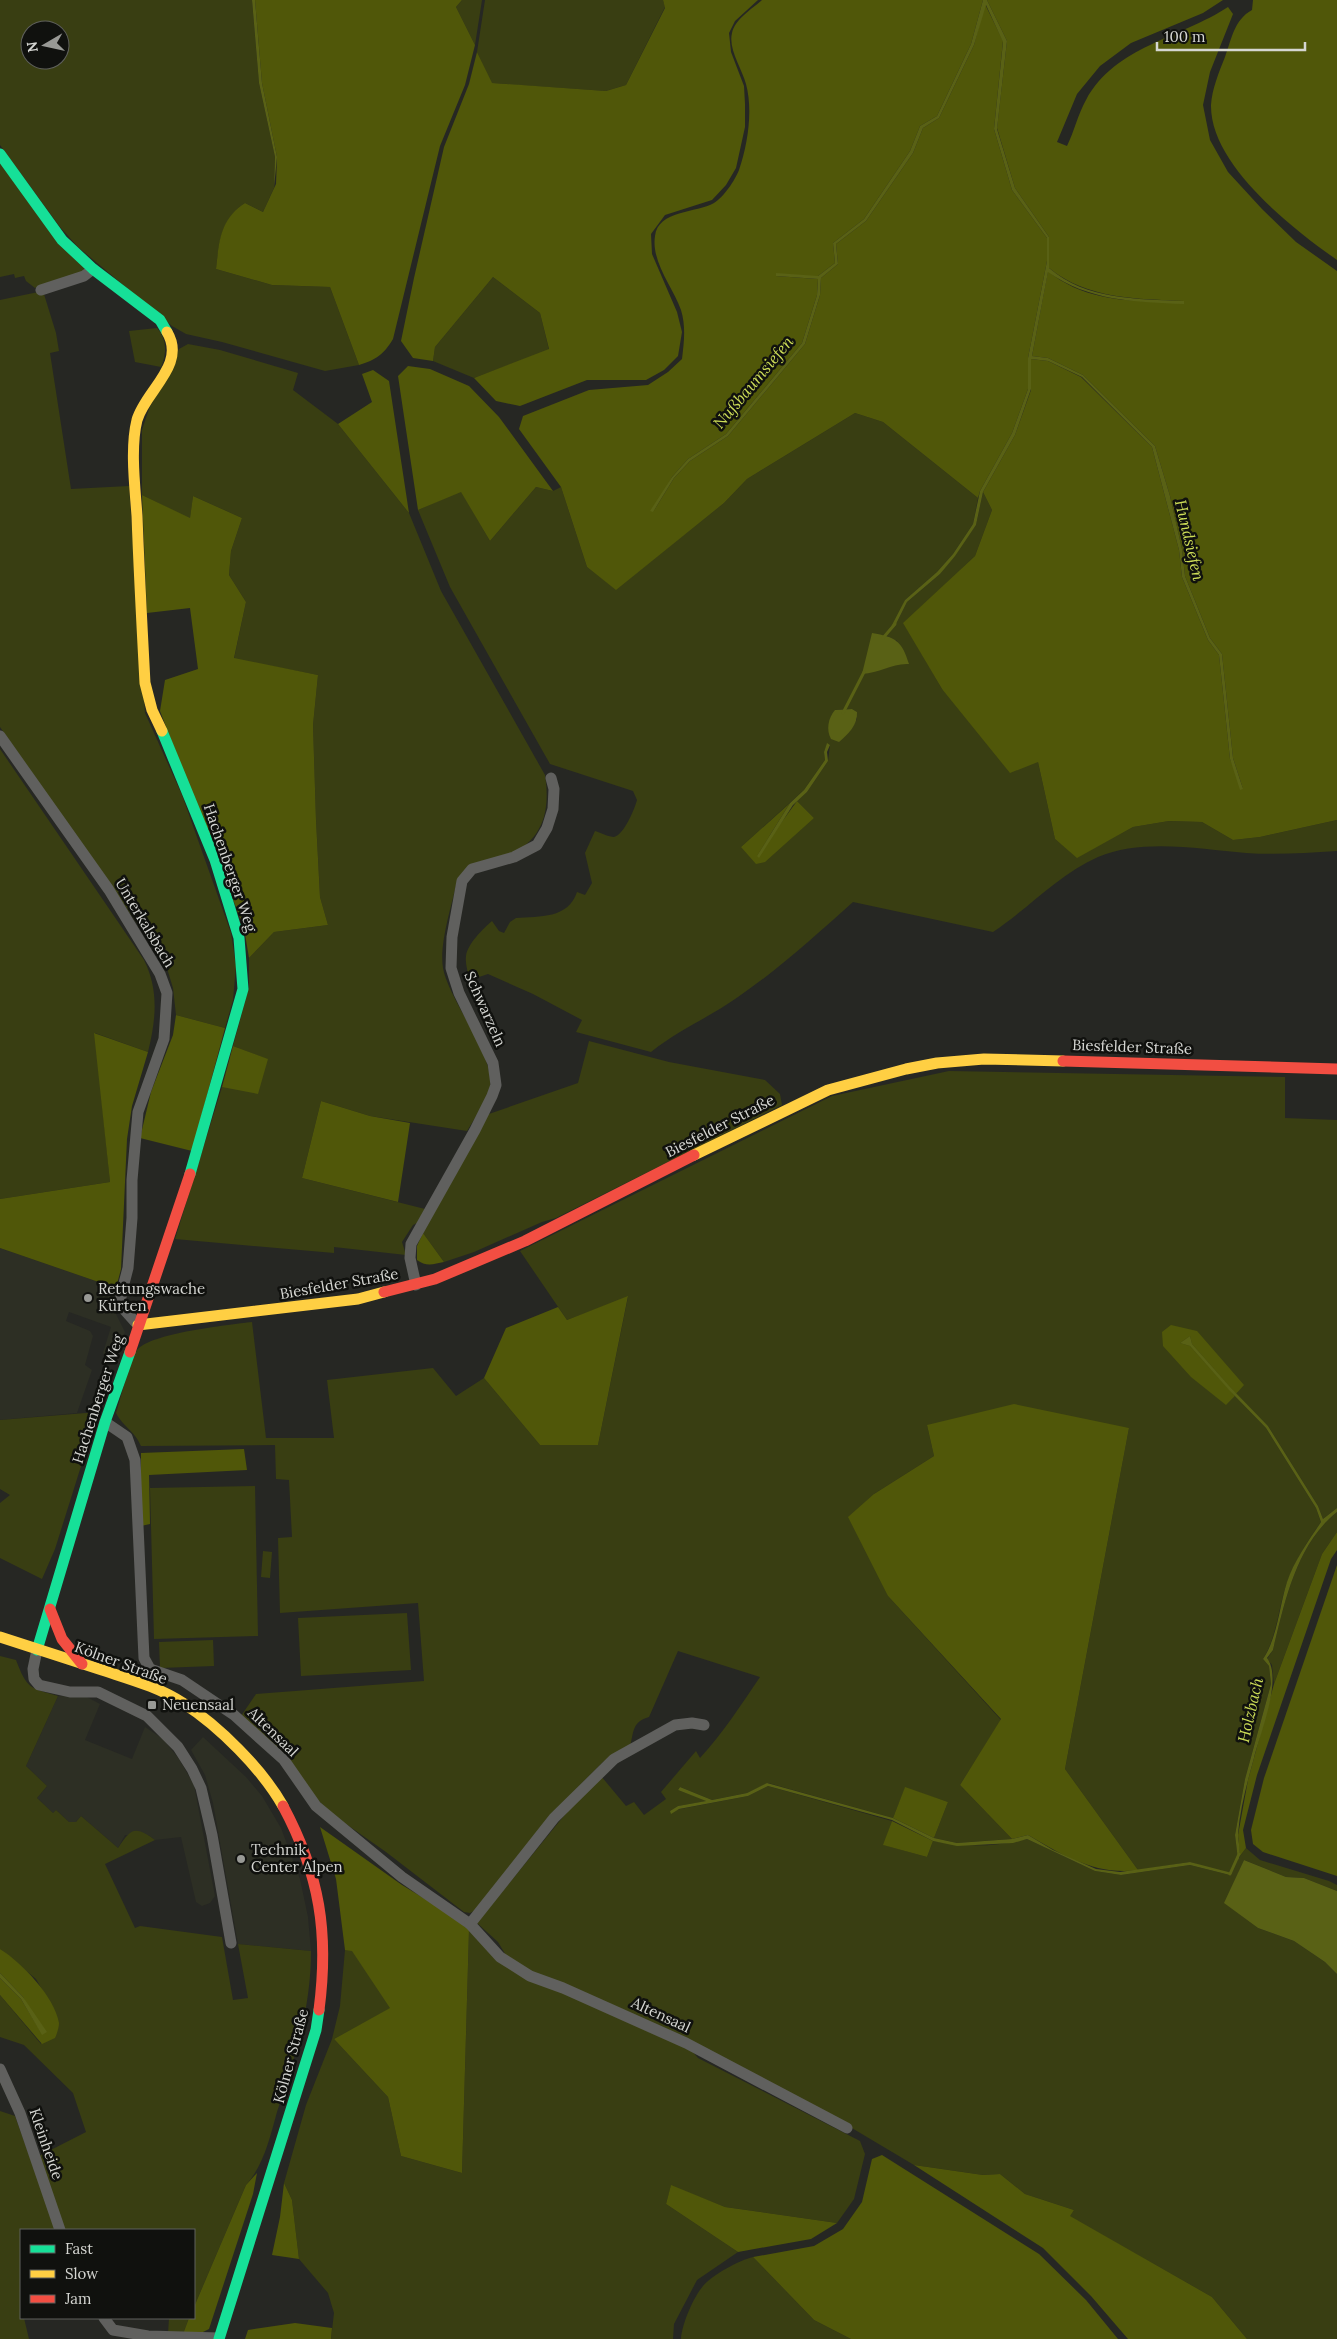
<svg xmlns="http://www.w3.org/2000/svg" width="1337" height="2339" font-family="Lora,serif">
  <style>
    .built { fill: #2d2f24 }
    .green { fill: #393e12; fill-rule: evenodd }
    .forest { fill: #505709 }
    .water { fill: #596115 }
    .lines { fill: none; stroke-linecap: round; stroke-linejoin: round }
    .stream { stroke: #596115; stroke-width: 3 }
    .street { stroke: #60605e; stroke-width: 11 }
    .fast { stroke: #16e098; stroke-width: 11 }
    .slow { stroke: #ffcf43; stroke-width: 11 }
    .jam { stroke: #f24e42; stroke-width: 11 }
    .poi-dot { fill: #989995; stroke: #10110e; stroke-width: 2 }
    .labels { text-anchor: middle; stroke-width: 5; stroke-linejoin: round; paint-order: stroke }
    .street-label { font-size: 15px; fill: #d5d6d2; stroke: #10110e }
    .poi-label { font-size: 15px; fill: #d5d6d2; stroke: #10110e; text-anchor: start }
    .water-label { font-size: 16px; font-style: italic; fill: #cddd57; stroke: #10110e }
  </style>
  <rect width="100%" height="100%" fill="#262723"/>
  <g class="built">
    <polygon points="0,1248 116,1288 112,1306 125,1332 114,1362 108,1360 103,1353 111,1327 69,1312 66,1321 90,1331 93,1336 85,1365 92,1370 77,1413 0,1420"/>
    <polygon points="58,1696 87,1697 100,1704 85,1740 132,1759 145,1727 163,1739 179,1759 194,1785 215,1896 210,1903 202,1906 196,1902 181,1837 155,1840 148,1835 125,1835 118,1848 81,1816 76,1822 69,1822 56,1810 53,1813 37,1798 47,1786 26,1766"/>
    <polygon points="203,1737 246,1777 262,1796 281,1828 300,1879 308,1917 311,1951 238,1944 213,1803 205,1775 191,1750"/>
  </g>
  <g class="green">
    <path d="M0 0H252L259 83 275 157 274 188 263 212 245 203C221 219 219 242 216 269L272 285 330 287 359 365 325 371 222 342 186 334 172 326 78 247 60 227 0 145ZM30 30H60V60H30Z"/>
    <polygon points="462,0 482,0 475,45 456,7"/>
    <polygon points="485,0 663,0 665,7 626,85 606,91 491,83 477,52"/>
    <polygon points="0,163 84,268 83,274 35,288 26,281 24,276 15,278 14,274 0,277"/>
    <polygon points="493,277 540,313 549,350 474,378 433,361 435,347"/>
    <polygon points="43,291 56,333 59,351 50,353 71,489 129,486 145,713 182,795 231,933 236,966 233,1000 225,1028 176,1015 173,988 166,965 0,727 0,300"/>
    <path d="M157 328C167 339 167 354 161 367L135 362 129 331Z"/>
    <path d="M188 344 220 350 298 373 293 390 338 424 409 513 441 591 545 775C556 847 511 855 457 881 452 905 439 944 443 968 449 1002 499 1059 489 1091 485 1105 474 1119 467 1131L370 1116 321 1101 302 1178 425 1209 417 1223 413 1225 402 1242 406 1255 334 1247V1253L175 1239 222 1087 267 1059 233 1046 249 987V958L274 932 328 925 320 897 316 820 313 725 318 675 234 659 246 602 229 575 231 551 242 518 193 496 190 519 142 495V430L149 409 179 349Z"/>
    <path d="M855 413 883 422 978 498 973 524 953 554 937 572 905 600 895 626 907 602 940 574 976 525 983 492 992 510 975 556 904 623 942 689 1038 762 1055 839 1077 857 1133 827 1169 821 1202 822 1233 840 1260 837 1337 820V851C1306 853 1276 855 1246 853 1200 849 1142 838 1098 857 1059 874 1028 909 993 932L853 902C816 935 779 969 738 997 710 1017 678 1030 651 1052L576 1032 582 1020 533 994 488 974 470 980C468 973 465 964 466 956 468 943 483 929 492 921L499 931 504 933 510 922 516 918C540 916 568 919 577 892L585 895 592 883 585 853 595 831C601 833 609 837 614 837 624 835 635 808 637 800L633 791 550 764 450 587 418 510 461 491 490 541 536 487 553 491 561 487 587 567 616 589 724 503 747 479ZM885 635 897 641 898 664 892 665ZM852 709 857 712V719L848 733 835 710ZM827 744 830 745 828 761 807 792 797 801 814 818 741 847 804 790 825 760 824 752Z"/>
    <path d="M0 749 144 960C159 990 156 1020 148 1052L95 1033 110 1182 0 1199Z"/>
    <polygon points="589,1041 669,1062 765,1080 780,1094 782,1105 556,1218 542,1222 474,1252 444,1262 423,1233 486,1115 578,1083"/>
    <path d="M949 1071 1285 1077V1118L1337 1120V1508L1323 1519 1318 1506 1268 1426 1236 1394 1244 1384 1226 1405 1235 1396 1266 1428 1316 1508 1321 1522C1308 1540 1296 1560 1288 1580 1278 1606 1278 1635 1263 1659L1269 1666 1271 1684 1245 1779 1235 1835 1238 1859 1246 1848 1260 1860 1329 1881 1337 1885V1891L1304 1878 1286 1877 1244 1860 1225 1903 1258 1928 1294 1941 1325 1962 1337 1974V2339H1247L1212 2297 1069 2216 1074 2210 1025 2194 1000 2174 983 2175 914 2165 835 2118 526 1969 507 1957 498 1942 477 1923 567 1812 601 1776 626 1806 634 1802 644 1815 666 1799 661 1792 696 1751 700 1758C723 1733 741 1705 760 1677L678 1651 649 1717C632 1722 634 1731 630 1747L603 1762 579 1786 476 1910 470 1913 464 1912 386 1852 329 1812 241 1716 256 1694 424 1681 418 1603 280 1613 278 1538 292 1537 289 1480 276 1479 275 1445 141 1446C134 1430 124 1428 116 1413 120 1401 131 1357 137 1350 151 1333 228 1325 252 1322L266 1438H334L327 1380 433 1368 456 1396 484 1378 540 1445H598L628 1297 567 1320 520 1251 832 1096ZM927 1425 1129 1428 1065 1769 1138 1870 1190 1862 1230 1875 1190 1865 1121 1875 1095 1871 1027 1839C997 1847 964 1847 933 1841L927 1857 884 1845 892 1821 768 1786 748 1796 670 1811 678 1806 707 1801 678 1790 680 1787 712 1800 747 1793 768 1783 893 1818 905 1788 948 1802 934 1838 957 1843 1012 1839 960 1785 1001 1720 888 1596 874 1494 934 1456Z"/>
    <polygon points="98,1412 55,1549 42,1579 0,1558 0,1503 10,1495 0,1489 0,1420"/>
    <polygon points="255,1486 258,1636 154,1639 150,1488"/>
    <path d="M1337 1512V1532L1322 1554 1274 1684 1272 1665 1267 1659 1273 1650C1285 1601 1296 1545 1337 1512Z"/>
    <polygon points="263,1551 272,1552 270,1578 261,1577"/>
    <polygon points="407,1613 411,1670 301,1676 298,1618"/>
    <polygon points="213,1640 214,1666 160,1668 159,1642"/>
    <path d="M0 1656 16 1660C27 1689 30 1688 58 1696L26 1766 47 1786 37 1798 53 1813 56 1810 69 1822H76L81 1816 118 1848C131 1829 134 1825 155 1840L105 1864 135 1928 140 1926 222 1937 233 2000 248 1998 238 1944 311 1951C311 2009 295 2057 277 2112 270 2137 264 2165 246 2185L194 2307V2230H65L39 2156 86 2132 73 2093 24 2045 0 2037V1995L41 2044 54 2010 36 1979 0 1949Z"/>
    <polygon points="469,1930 502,1962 692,2051 698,2058 860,2141 865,2154 854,2199 837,2223 725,2207 671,2186 666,2204 738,2252 697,2280 674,2324 673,2339 331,2339 334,2313 328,2293 299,2259 292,2200 284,2183 306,2105 332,2039 340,2006 345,1950 352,1950 391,2008 334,2039 388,2097 401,2156 462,2173"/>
    <polygon points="0,2111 15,2116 56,2230 21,2230 21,2318 24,2318 29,2339 0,2339"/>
    <path d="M753 2257 814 2320 851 2339H681C682 2324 693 2298 703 2286 712 2275 740 2260 753 2257Z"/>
    <polygon points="169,2318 189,2318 183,2334 168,2334"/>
  </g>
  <g class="forest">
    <path d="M255 0H462L456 7 475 45 465 85 440 146 393 339C384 354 376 360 359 365L330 287 272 285 216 269C219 242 220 219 245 203L263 212 276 184 277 157 262 83Z"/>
    <polygon points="663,0 758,0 735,21 729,33 731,52 744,86 745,104 745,127 736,168 726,185 712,200 665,215 651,234 652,254 677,312 682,332 678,356 664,370 646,380 587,380 520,406 496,401 474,378 549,349 540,313 493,277 435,347 433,361 413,358 401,341 414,278 444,147 469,84 477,52 492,83 606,91 626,85 665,8"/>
    <path d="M762 0H983L971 44 937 116 920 126 910 151 864 219 833 243 835 263 818 276H776L818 279 817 295 802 343 726 434 688 459 672 477 653 512 674 478 690 461 728 436 805 344 820 295 821 278 838 264 836 244 866 221 913 153 923 128 939 118 974 45 985 4 1003 41 994 129 1012 190 1047 238V261L1028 358V389L1012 433 980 491 978 498 883 422 855 413 747 479 724 503 616 590 587 567 561 487 519 429 523 416 589 390 648 385 668 372 682 359C684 342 686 327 681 310 673 287 651 262 655 236 658 210 697 213 714 203 724 197 735 180 739 170 748 144 753 110 746 84 742 69 728 49 732 33 735 19 752 9 762 0Z"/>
    <path d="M987 0H1223L1203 13 1131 43 1100 66 1077 94 1057 142 1067 146C1074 132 1078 114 1086 100 1115 46 1181 38 1228 7L1233 14 1210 72 1203 105 1210 140 1228 172 1262 209 1296 242 1337 271V820L1260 837 1233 840 1202 822 1169 821 1133 827 1077 858 1055 839 1038 762 1010 773 942 689 903 623 975 556 992 510 983 492 1015 435 1031 390V359L1048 361 1081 377 1152 447 1179 550 1182 577 1208 640 1219 655 1230 759 1243 789 1233 758 1222 654 1210 638 1185 576 1182 549 1170 496 1155 446 1083 375 1048 358 1032 356 1048 271C1086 303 1137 302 1184 301 1137 299 1087 299 1049 268V237L1015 188 997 128 1007 41Z"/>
    <path d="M1253 0H1337V260C1293 229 1210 165 1211 105 1212 89 1219 72 1225 57 1232 38 1234 20 1252 10Z"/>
    <polygon points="408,366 430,369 469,386 499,417 553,491 536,487 490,541 461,492 418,510 398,376"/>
    <polygon points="373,370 389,381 409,513 338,424 372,402 362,374"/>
    <polygon points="142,495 190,518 193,496 242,518 231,551 229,575 246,602 234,658 318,675 313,725 316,820 320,897 328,925 274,932 249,958 244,928 160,711 165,680 198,669 190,608 147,613"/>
    <polygon points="797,801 814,818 765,862 756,864 741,847 790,803 757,856"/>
    <polygon points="176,1015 225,1028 192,1151 140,1138 151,1092 173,1035"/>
    <polygon points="94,1033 148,1052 132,1106 127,1139 121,1269 116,1288 0,1248 0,1199 110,1182"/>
    <polygon points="233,1046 268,1059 258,1094 222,1087"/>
    <polygon points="321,1101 370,1116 410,1123 398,1202 302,1178"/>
    <path d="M423 1233 444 1262C434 1264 426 1267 417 1260V1246Z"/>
    <polygon points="628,1296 598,1445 540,1445 484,1378 506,1328 558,1307 567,1320"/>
    <polygon points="1171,1325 1197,1331 1244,1385 1236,1394 1192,1344 1190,1336 1180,1343 1190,1346 1235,1396 1226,1405 1191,1377 1163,1346 1162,1332"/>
    <path d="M1014 1404 1129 1428 1065 1769 1138 1870C1097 1876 1062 1855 1028 1835L1012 1839 960 1785 1001 1719 888 1596 848 1517 874 1494 934 1456 927 1425Z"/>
    <polygon points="244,1449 247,1470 149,1475 150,1524 141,1526 141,1453"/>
    <polygon points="1337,1532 1337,1550 1331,1559 1257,1775 1243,1830 1246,1848 1240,1856 1238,1835 1248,1780 1274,1684 1322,1554"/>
    <polygon points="1337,1565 1337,1876 1263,1852 1253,1844 1251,1830 1264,1778"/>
    <polygon points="905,1787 948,1802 934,1838 893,1818"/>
    <polygon points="892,1821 933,1841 927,1857 883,1845"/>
    <polygon points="320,1827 402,1885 458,1919 469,1930 462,2173 401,2156 388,2097 334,2039 390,2008 352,1951 345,1950 336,1879"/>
    <path d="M0 1949C21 1962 55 1997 59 2023 59 2027 57 2034 55 2038L42 2044 0 1995V1978L21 1999 42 2034 23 1997 0 1973Z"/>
    <polygon points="882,2155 1039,2254 1086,2300 1118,2339 851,2339 814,2320 753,2257 814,2246 843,2229 862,2202 872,2159"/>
    <polygon points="914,2165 983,2175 1000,2174 1025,2194 1074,2210 1070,2216 1212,2297 1247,2339 1128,2339 1091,2296 1043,2248"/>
    <polygon points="257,2173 253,2194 209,2329 199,2334 183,2334 189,2318 194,2318 194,2307 246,2185"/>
    <polygon points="284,2183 292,2200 299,2259 272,2255 280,2217"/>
    <polygon points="671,2185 725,2207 837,2223 811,2239 738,2252 666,2204"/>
    <polygon points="295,2323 332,2328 331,2339 245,2339 248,2330"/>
  </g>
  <g class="water">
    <polygon points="252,0 255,0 262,83 277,157 274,188 275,157 259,83"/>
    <path d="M983 0H987L1007 41 997 129 1015 188 1049 237V268C1086 300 1137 299 1184 301V304C1136 302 1088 301 1048 272L1032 356 1048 358 1083 375 1155 446 1170 496 1182 549 1185 576 1210 638 1222 654 1233 758 1243 789 1240 790 1230 759 1219 655 1208 640 1182 577 1179 550 1152 447 1082 377 1048 361 1031 359V389L1015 435 983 492 976 525 955 556 940 574 907 602 895 626 891 627 905 600 937 572 953 554 973 524 980 491 1012 433 1028 389V358L1047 261V238L1012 190 994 129 1003 42 986 5 974 45 939 118 923 128 913 153 866 221 836 244 838 264 821 278 820 295 805 344 728 436 690 461 674 478 653 512 650 511 672 477 688 459 726 434 802 343 817 295 818 279 776 276V273L818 276 835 263 833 243 864 219 910 151 920 126 937 116 971 44Z"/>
    <path d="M872 633C896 637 902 641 909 664 892 663 880 673 862 674Z"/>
    <path d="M852 709 857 712C858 725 848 734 839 742L831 739C826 730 828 718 835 710Z"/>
    <polygon points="827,743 830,745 827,752 828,761 807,792 793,805 759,858 757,856 790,803 804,790 825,760 824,752"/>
    <path d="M1190 1336 1192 1344 1231 1388 1268 1426 1318 1506 1323 1519 1337 1508V1512C1296 1545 1285 1601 1273 1650L1267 1658C1283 1679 1260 1733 1254 1758 1247 1783 1240 1809 1238 1834 1238 1843 1242 1852 1238 1860L1235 1835 1245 1779 1271 1684 1269 1666 1263 1659C1278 1636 1279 1607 1287 1582 1294 1561 1309 1540 1321 1522L1316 1508 1266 1428 1229 1390 1190 1346 1180 1343Z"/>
    <polygon points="767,1783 893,1818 934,1838 957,1843 1012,1839 1028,1835 1053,1850 1096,1869 1120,1872 1190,1862 1232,1873 1230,1875 1190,1865 1121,1875 1095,1871 1027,1839 1013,1843 957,1846 933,1841 892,1820 768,1786 748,1796 679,1809 671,1814 670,1811 678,1806 706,1801 678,1790 680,1787 712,1800 747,1793"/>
    <polygon points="1244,1860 1286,1877 1304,1878 1337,1891 1337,1974 1325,1962 1294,1941 1258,1928 1224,1903"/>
    <polygon points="0,1973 23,1997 47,2032 42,2035 21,1999 0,1978"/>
  </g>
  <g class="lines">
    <g class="stream">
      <polyline points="883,638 895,624"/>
      <polyline points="843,713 864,672"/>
      <polyline points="1230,1874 1239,1854"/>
    </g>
    <g class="street">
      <polyline points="41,290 84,276 93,269"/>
      <polyline points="0,736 109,890 160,974 167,993 164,1039 138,1112 132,1180 132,1218 128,1268 121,1295 121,1306 138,1325"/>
      <polyline points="416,1285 410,1258 411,1244 475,1130 492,1096 496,1085 493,1063 459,993 451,968 452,937 462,881 472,869 514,857 537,845 547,828 553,809 554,789 551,778"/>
      <polyline points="105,1422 127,1437 135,1460 144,1658 150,1669 182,1680 234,1715 284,1760 316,1806 402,1877 470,1924 500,1957 530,1976 563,1988 686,2043 847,2128"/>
      <polyline points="37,1650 33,1669 34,1679 39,1685 70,1692 98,1692 147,1716 178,1747 192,1769 201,1788 212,1835 231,1943"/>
      <polyline points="470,1924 554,1818 614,1759 675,1725 692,1723 704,1725"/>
      <polyline points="0,2069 20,2113 60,2230"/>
      <polyline points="104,2318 113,2330 148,2336 219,2338"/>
    </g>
    <g class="fast">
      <polyline points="0,154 62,240 93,269 160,320 167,332"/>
      <polyline points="162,731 215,860 239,938 243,989 190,1174"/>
      <polyline points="37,1650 105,1422 130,1352"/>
      <polyline points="219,2339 316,2030 319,2010"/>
    </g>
    <g class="slow">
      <path d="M162 731 152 710 145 683C142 627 139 571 137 516 135 487 130 448 137 420 145 391 187 365 167 332"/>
      <polyline points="694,1155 828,1090 906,1069 937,1063 984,1059 1063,1061"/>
      <polyline points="138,1325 358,1299 384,1292"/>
      <path d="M0 1637C34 1648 68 1659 102 1670 129 1679 159 1687 183 1703 219 1726 262 1769 283 1806"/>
    </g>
    <g class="jam">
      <polyline points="1063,1061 1337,1069"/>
      <polyline points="384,1292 435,1279 525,1241 694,1155"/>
      <polyline points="130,1352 190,1174"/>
      <polyline points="50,1609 62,1639 82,1664"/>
      <path d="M283 1806C320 1875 329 1933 319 2010"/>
    </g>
  </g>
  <g class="poi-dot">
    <circle cx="88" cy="1298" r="5"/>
    <rect x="147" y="1700" width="10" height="10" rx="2.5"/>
    <circle cx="241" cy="1859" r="5"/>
  </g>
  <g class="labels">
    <g class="street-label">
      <text transform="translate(230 868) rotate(71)" y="5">Hachenberger Weg</text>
      <text transform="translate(145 923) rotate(59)" y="5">Unterkalsbach</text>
      <text transform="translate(485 1009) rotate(66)" y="5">Schwarzeln</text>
      <text transform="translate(1132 1047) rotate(2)" y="5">Biesfelder Straße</text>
      <text transform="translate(720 1126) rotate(-27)" y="5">Biesfelder Straße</text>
      <text transform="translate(339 1284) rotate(-10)" y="5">Biesfelder Straße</text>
      <text transform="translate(98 1399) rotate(-72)" y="5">Hachenberger Weg</text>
      <text transform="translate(121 1663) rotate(20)" y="5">Kölner Straße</text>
      <text transform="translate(273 1732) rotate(44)" y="5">Altensaal</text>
      <text transform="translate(661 2015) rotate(25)" y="5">Altensaal</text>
      <text transform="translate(291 2056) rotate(-75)" y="5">Kölner Straße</text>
      <text transform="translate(46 2144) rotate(71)" y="5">Kleinheide</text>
    </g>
    <g class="poi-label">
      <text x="98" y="1294">Rettungswache<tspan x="98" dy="17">Kürten</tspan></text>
      <text x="162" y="1710">Neuensaal</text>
      <text x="251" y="1855">Technik<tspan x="251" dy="17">Center Alpen</tspan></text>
    </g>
    <g class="water-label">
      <text transform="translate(753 382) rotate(-50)" y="6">Nußbaumsiefen</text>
      <text transform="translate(1190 540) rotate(77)" y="6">Hundsiefen</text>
      <text transform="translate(1250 1710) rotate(-77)" y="6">Holzbach</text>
    </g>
  </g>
  <rect x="20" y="2229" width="175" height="90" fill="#10110e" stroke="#5f605c"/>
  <rect x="30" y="2245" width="25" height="8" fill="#16e098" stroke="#5f605c"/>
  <text x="65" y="2254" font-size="15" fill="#d5d6d2">Fast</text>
  <rect x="30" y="2270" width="25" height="8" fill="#ffcf43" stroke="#5f605c"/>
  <text x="65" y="2279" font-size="15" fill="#d5d6d2">Slow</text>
  <rect x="30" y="2295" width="25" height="8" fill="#f24e42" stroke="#5f605c"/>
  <text x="65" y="2304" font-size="15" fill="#d5d6d2">Jam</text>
  <g transform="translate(45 45) rotate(261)"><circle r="24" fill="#10110e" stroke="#5f605c"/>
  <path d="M0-4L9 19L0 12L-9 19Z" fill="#989995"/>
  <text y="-8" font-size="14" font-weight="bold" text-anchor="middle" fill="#d5d6d2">N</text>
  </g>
  <path d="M1157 42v8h148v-8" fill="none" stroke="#d5d6d2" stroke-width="2.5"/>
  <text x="1164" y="42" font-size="15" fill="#d5d6d2" stroke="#10110e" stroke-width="4" paint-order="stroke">100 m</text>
</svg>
